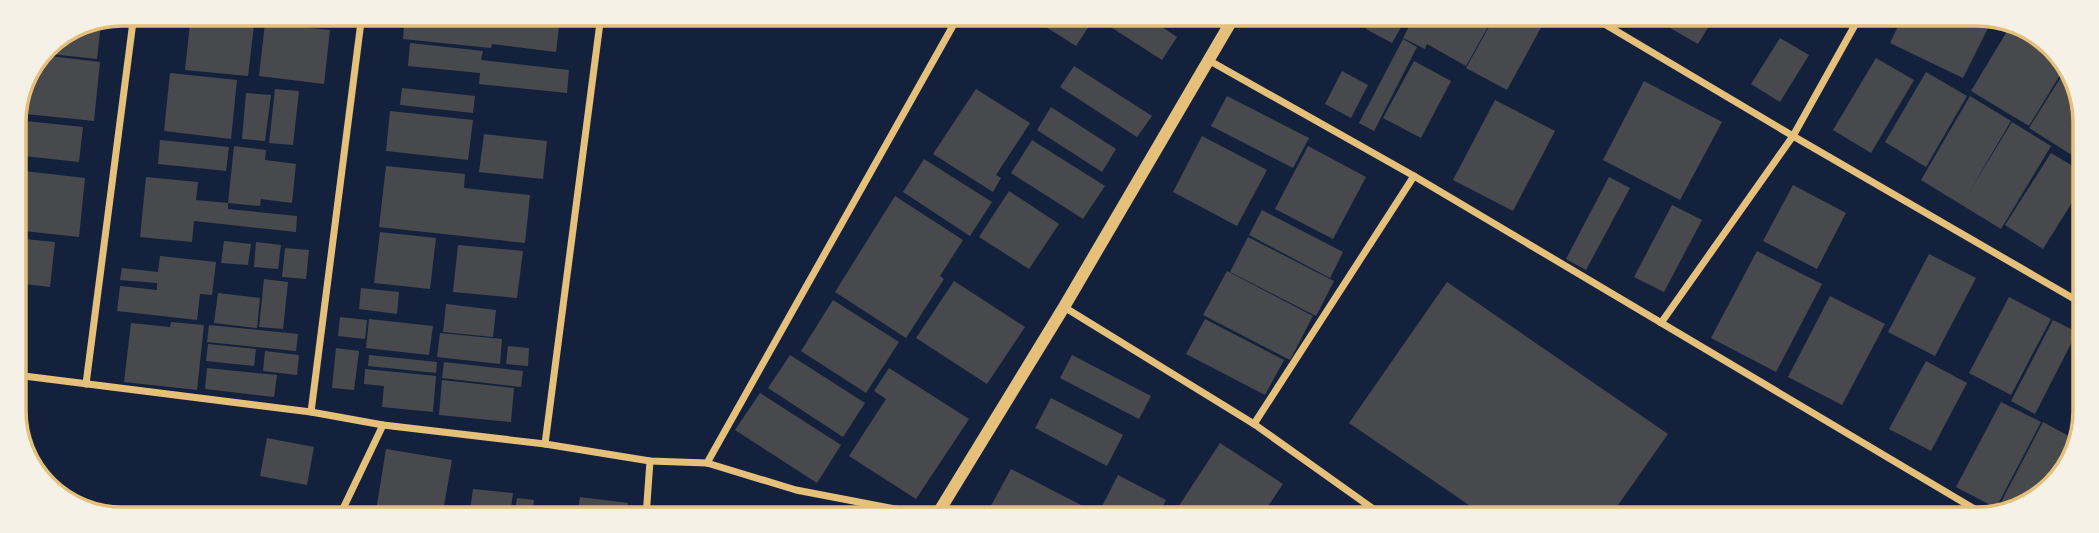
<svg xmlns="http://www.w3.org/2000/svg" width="2099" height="533" font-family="'Roboto Serif',serif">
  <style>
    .building { fill: #48494c }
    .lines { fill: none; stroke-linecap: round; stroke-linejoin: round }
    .minor { stroke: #e5c07b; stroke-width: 7 }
    .tertiary { stroke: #e5c07b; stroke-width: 12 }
    .rim { fill: none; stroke: #e5c07b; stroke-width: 3.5 }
  </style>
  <rect width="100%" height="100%" fill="#14213d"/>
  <g class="building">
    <polygon points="191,14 255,17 248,76 185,70"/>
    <polygon points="405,14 494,23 495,14 560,19 556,52 492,44 491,48 403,39"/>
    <polygon points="1027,15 1092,15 1095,17 1076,46"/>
    <polygon points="1096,15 1144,15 1177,37 1162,60 1095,17"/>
    <polygon points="1161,15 1181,15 1175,24"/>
    <polygon points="1374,15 1408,15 1392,43 1366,29"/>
    <polygon points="1415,15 1445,16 1494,16 1466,66 1427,44 1425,49 1403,38"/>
    <polygon points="1495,16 1533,16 1544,22 1507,90 1466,68"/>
    <polygon points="1661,16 1715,16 1698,44 1658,21"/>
    <polygon points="1903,16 1994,16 1963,78 1890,43"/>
    <polygon points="101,23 97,59 50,54 51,43"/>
    <polygon points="265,23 330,30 324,84 259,76"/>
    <polygon points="2012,23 2054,46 2065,67 2029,126 1971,91"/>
    <polygon points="1780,38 1809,55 1780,102 1751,84"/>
    <polygon points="1403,39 1417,47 1374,131 1359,123"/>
    <polygon points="410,43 483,51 481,60 569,70 567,93 479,84 480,73 408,66"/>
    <polygon points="42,55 100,62 94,121 16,113"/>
    <polygon points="1876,58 1914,80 1871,153 1833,130"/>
    <polygon points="1414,61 1451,81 1421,138 1383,118"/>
    <polygon points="1074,66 1152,116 1137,137 1060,87"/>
    <polygon points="2066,69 2083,101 2083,162 2029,128"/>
    <polygon points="1342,71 1368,85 1351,118 1325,104"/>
    <polygon points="1926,72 1967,96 1926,167 1885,142"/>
    <polygon points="170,73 237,80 231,139 164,131"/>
    <polygon points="1644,81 1722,122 1680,200 1603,160"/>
    <polygon points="402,88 475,96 473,113 400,105"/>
    <polygon points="275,89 299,91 293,145 269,143"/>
    <polygon points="976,89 1030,123 996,175 1001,178 993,192 933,154"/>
    <polygon points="246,93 271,95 265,141 242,139"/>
    <polygon points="1227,96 1309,138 1293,168 1211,126"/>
    <polygon points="1970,96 2011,121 1968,194 2012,122 2051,146 2001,229 1921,180"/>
    <polygon points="1495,100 1555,131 1513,211 1453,180"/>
    <polygon points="1051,107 1116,149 1102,172 1037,130"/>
    <polygon points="390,111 473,120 468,160 386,151"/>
    <polygon points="16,120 83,127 79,162 14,155"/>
    <polygon points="484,134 547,141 543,179 479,172"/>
    <polygon points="1202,136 1267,170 1237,226 1173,192"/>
    <polygon points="160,140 229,147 226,171 158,164"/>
    <polygon points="1032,140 1105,186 1083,219 1011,173"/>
    <polygon points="234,146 266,150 265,160 296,164 292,203 261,199 260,206 228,203"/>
    <polygon points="1308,146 1366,177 1333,239 1275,209"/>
    <polygon points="2051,153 2083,172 2083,185 2043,249 2005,225"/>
    <polygon points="924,159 992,202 970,236 903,192"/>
    <polygon points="386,166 465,174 464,188 530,195 525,243 379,227"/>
    <polygon points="15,170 85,178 79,237 15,230"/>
    <polygon points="146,177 198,182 196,200 228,203 228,209 297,216 296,232 194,221 192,242 140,237"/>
    <polygon points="1609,177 1630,188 1586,270 1566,259"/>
    <polygon points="1793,185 1846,213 1817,269 1763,241"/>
    <polygon points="1009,191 1059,224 1029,269 979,237"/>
    <polygon points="895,196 963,240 940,276 944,279 906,338 835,292"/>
    <polygon points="1672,205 1702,220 1664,292 1634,277"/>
    <polygon points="1262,210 1343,252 1330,278 1249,235"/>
    <polygon points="380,232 436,238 430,289 374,283"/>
    <polygon points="1248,237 1334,281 1316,316 1230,272"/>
    <polygon points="15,238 55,242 50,287 15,283"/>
    <polygon points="224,241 251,244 248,265 221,263"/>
    <polygon points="256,242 281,245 278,269 254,267"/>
    <polygon points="458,245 523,251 517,298 453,292"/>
    <polygon points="285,248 309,250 306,279 282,277"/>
    <polygon points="1757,251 1822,284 1776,372 1711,338"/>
    <polygon points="1929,254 1976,278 1935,356 1888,332"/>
    <polygon points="160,256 216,262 212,295 200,294 197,320 117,311 120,286 157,290 157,283 120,280 122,268 158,272"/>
    <polygon points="1227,271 1313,316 1290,360 1203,315"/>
    <polygon points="264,279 288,282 283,329 259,327"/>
    <polygon points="954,281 1025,327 987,384 916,338"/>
    <polygon points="1447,282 1668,434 1609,518 1488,518 1349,423"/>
    <polygon points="361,288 399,292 397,314 359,309"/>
    <polygon points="218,293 260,298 257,328 214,323"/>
    <polygon points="1830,296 1885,324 1842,405 1788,377"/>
    <polygon points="2009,297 2051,319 2011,395 1969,373"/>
    <polygon points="833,300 899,342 866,393 801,351"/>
    <polygon points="446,304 496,310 493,337 443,332"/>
    <polygon points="340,317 367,320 365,339 338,336"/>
    <polygon points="369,319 433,326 429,355 366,348"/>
    <polygon points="1205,319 1284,360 1265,395 1186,354"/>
    <polygon points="2053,320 2077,332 2035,414 2011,401"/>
    <polygon points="171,322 204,325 197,390 124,382 131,323 170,327"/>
    <polygon points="209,325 298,334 296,351 207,342"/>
    <polygon points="440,333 502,339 500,364 437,357"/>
    <polygon points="208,344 256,349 254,366 206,361"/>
    <polygon points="508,346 529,348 528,366 506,364"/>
    <polygon points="336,348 359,351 354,390 332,388"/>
    <polygon points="265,351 299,355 297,375 263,371"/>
    <polygon points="369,355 437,362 436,373 368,366"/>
    <polygon points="790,355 865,403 843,437 768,388"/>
    <polygon points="1072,355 1151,396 1139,419 1060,378"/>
    <polygon points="1926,361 1967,383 1931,451 1889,429"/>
    <polygon points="444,362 523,371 521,387 442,378"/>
    <polygon points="207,368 277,375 274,397 205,389"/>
    <polygon points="889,368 969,419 916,499 849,456 886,399 874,391"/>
    <polygon points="365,369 436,376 433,412 382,407 384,386 364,384"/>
    <polygon points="442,380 514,388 511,422 439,415"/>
    <polygon points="760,393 841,445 817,483 735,430"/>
    <polygon points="1051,398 1123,435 1107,466 1035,428"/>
    <polygon points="2001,402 2041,422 1996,508 1956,487"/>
    <polygon points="2043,422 2078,441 2048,492 2006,510 1999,506"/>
    <polygon points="267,438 314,447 307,485 260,476"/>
    <polygon points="1220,443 1283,484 1260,518 1177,518 1173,515"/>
    <polygon points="386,449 452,460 442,517 375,517"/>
    <polygon points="1011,469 1081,505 1074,518 997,518 987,513"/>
    <polygon points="1118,475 1166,500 1157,518 1096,518"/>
    <polygon points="473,489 513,493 510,517 469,517"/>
    <polygon points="580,497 628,503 626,517 577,517"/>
    <polygon points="517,498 534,500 532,517 514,517"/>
    <polygon points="539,508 574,513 574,517 537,517"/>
    <polygon points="677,512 708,516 708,517 676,517"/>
  </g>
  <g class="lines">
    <g class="minor">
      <polyline points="1591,16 1793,136 2083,304"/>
      <polyline points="1210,61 1414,176 1988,517"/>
      <polyline points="1064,307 1254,424 1386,518"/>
      <polyline points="1661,323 1793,136 1860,16"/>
      <polyline points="16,375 311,412 383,425 545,444 650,461 707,463 796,490 937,517"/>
      <polyline points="86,384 134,14"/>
      <polyline points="311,412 362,14"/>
      <polyline points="1254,424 1414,176"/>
      <polyline points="545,444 601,15"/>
      <polyline points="707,463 959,15"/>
      <polyline points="339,517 383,425"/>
      <polyline points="646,517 650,461"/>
    </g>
    <polyline class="tertiary" points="935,518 1064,307 1235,15"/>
  </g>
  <path d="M0 0H2099V533H0ZM122 26H1977A96 96 0 0 1 2073 122V411A96 96 0 0 1 1977 507H122A96 96 0 0 1 26 411V122A96 96 0 0 1 122 26Z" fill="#f6f1e7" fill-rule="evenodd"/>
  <path class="rim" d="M122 26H1977A96 96 0 0 1 2073 122V411A96 96 0 0 1 1977 507H122A96 96 0 0 1 26 411V122A96 96 0 0 1 122 26Z"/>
</svg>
